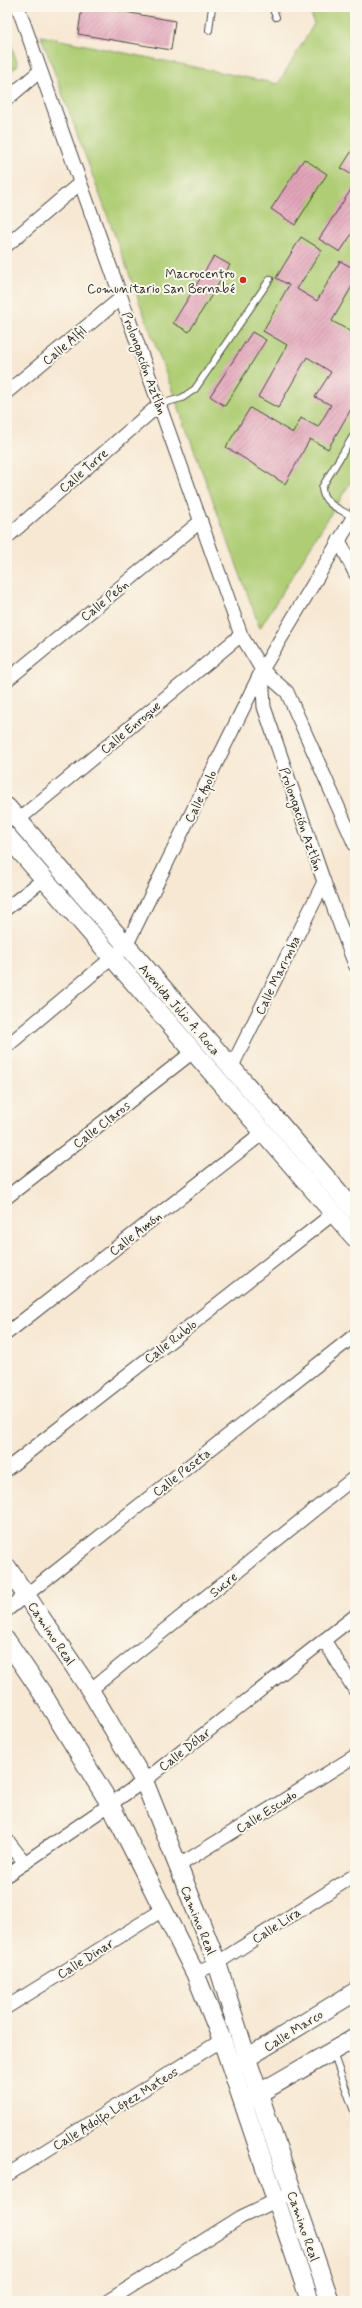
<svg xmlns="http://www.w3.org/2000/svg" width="362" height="2308" font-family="Mynerve,sans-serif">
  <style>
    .park { fill: url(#park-crowns); stroke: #6d7c50 }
    .pitch { fill: #afcd74; stroke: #6d7c50 }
    .building { fill: url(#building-hatch) }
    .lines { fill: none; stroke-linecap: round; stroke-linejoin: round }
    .lane-casing { stroke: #4a4744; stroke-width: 8 }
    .street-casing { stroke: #4a4744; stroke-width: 15 }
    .secondary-casing { stroke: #4a4744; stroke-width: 20 }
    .lane { stroke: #fff; stroke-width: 6 }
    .street { stroke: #fff; stroke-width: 13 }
    .secondary { stroke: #fff; stroke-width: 18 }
    .poi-dot { fill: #c8321e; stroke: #fbf7ec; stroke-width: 1.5 }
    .labels { text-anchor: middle; stroke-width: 4; stroke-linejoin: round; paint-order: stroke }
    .poi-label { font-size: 13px; fill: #2b2b2b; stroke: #fbf7ec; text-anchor: end }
    .street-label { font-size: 13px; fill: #2b2b2b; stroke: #fbf7ec }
  </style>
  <defs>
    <pattern id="park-crowns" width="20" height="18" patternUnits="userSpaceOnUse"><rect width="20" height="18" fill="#afcd74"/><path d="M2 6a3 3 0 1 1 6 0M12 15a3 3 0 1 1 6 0" fill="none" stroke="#97b065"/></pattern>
    <pattern id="building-hatch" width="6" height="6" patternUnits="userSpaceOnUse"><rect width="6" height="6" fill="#e3a6bb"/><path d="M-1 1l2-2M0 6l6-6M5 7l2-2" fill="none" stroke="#b88798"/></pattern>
  </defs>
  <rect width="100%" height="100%" fill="#fbf7ec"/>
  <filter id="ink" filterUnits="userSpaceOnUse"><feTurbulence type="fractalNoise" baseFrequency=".025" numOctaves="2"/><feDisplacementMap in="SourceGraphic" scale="8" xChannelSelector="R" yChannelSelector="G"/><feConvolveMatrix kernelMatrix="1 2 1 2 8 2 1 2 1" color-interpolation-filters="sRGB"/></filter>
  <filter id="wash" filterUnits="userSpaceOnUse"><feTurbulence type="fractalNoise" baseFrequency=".012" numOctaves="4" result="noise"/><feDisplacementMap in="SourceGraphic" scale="16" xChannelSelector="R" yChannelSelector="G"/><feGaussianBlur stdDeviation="0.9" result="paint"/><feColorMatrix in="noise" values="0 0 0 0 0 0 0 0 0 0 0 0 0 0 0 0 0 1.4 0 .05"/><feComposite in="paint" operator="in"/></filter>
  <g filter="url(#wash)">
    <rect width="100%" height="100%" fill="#f7e8d3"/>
    <polygon class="park" points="7,33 18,65 7,75"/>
    <polygon class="pitch" points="309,7 355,7 355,475 260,628 41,36 278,84 314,24"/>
    <g id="blocks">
      <g class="building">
        <polygon points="82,7 97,7 175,21 171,50 78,34"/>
        <polygon points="355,146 355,177 341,168"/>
        <polygon points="304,159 327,174 295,225 271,209"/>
        <polygon points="352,188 355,190 355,229 340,252 319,239"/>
        <polygon points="301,237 322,250 297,289 317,301 340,261 355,269 355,281 332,321 355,334 355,402 328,449 310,439 285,484 226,447 250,408 293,433 301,418 318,427 331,405 315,397 331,372 307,357 278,408 258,397 287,345 263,331 289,285 276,278"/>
        <polygon points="214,256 230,265 189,332 173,323"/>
        <polygon points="252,332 266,340 225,406 210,396"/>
      </g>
    </g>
  </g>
  <g filter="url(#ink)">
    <use href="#blocks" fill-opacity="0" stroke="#4a4744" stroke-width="1"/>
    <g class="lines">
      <defs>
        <g id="lane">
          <polyline points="272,7 276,17"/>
          <polyline points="209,30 212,7"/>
          <polyline points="160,404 182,398 195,389 270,279"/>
          <path d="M353 517C340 509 322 504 322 487L355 433"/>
          <polyline points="333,2053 355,2114"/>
        </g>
        <g id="street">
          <polyline points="18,7 241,635 262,670 287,692 355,845"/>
          <polyline points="7,99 40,71"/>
          <polyline points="7,245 79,184"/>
          <polyline points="7,392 121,298"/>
          <polyline points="7,537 160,404"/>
          <polyline points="339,540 355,573"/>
          <polyline points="262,672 264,707 324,882 355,965"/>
          <polyline points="7,680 201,521"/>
          <polyline points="18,820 241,635"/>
          <polyline points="7,908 44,879"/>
          <polyline points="7,1046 126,946 262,670 355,514"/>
          <polyline points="231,1068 324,882"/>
          <polyline points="7,1197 194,1051"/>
          <polyline points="7,1333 263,1133"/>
          <polyline points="7,1469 334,1213"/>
          <polyline points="7,1610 355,1335"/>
          <polyline points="324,1640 355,1690"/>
          <polyline points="90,1690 355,1477"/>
          <polyline points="7,1840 25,1863"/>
          <polyline points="178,1866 355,1756"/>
          <polyline points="7,1875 144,1781 355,1616"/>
          <polyline points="195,1973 217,1963 355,1875"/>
          <polyline points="7,2007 164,1909"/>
          <polyline points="7,2175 222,2040"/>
          <polyline points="108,2301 241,2217 283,2197"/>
        </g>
        <g id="secondary">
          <polyline points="7,807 355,1211"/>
          <polyline points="7,836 355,1238"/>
          <polyline points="7,1567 90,1690 144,1781 217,1963 247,2059 330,2301"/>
          <polyline points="7,1641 42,1693 110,1804 195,1973 222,2040 310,2301"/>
          <polyline points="237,2064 355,1992"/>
          <polyline points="249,2099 355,2038"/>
        </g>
      </defs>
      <use href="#lane" class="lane-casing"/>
      <use href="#street" class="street-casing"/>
      <use href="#secondary" class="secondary-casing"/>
      <use href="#lane" class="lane"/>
      <use href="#street" class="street"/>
      <use href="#secondary" class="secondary"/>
    </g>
  </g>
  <circle class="poi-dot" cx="243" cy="280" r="4"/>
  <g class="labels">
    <g class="poi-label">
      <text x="235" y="278">Macrocentro<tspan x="235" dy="15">Comunitario San Bernabé</tspan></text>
    </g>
    <g class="street-label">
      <text transform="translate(64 345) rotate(-40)" y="5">Calle Alfil</text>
      <text transform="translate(145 363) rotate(70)" y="5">Prolongación Aztlán</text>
      <text transform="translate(83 470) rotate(-41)" y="5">Calle Torre</text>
      <text transform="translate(104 600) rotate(-39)" y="5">Calle Peón</text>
      <text transform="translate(130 727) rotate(-40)" y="5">Calle Enroque</text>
      <text transform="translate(200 796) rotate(-64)" y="5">Calle Apolo</text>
      <text transform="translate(302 819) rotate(71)" y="5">Prolongación Aztlán</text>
      <text transform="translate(277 975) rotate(-64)" y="5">Calle Marimba</text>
      <text transform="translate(180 1009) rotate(49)" y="5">Avenida Julio A. Roca</text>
      <text transform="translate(101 1124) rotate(-38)" y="5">Calle Claros</text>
      <text transform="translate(135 1233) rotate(-38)" y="5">Calle Amón</text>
      <text transform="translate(170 1341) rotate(-38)" y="5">Calle Rublo</text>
      <text transform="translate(181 1472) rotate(-38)" y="5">Calle Peseta</text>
      <text transform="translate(223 1584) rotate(-39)" y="5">Sucre</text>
      <text transform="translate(52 1633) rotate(56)" y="5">Camino Real</text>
      <text transform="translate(184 1749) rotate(-38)" y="5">Calle Dólar</text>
      <text transform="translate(266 1811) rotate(-32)" y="5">Calle Escudo</text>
      <text transform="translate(199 1920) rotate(68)" y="5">Camino Real</text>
      <text transform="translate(276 1925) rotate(-33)" y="5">Calle Lira</text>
      <text transform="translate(85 1958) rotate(-32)" y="5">Calle Dinar</text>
      <text transform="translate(293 2030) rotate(-32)" y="5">Calle Marco</text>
      <text transform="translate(115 2108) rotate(-32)" y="5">Calle Adolfo López Mateos</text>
      <text transform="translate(304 2226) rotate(71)" y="5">Camino Real</text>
    </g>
  </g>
  <rect width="362" height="2308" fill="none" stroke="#fbf7ec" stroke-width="24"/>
</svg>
